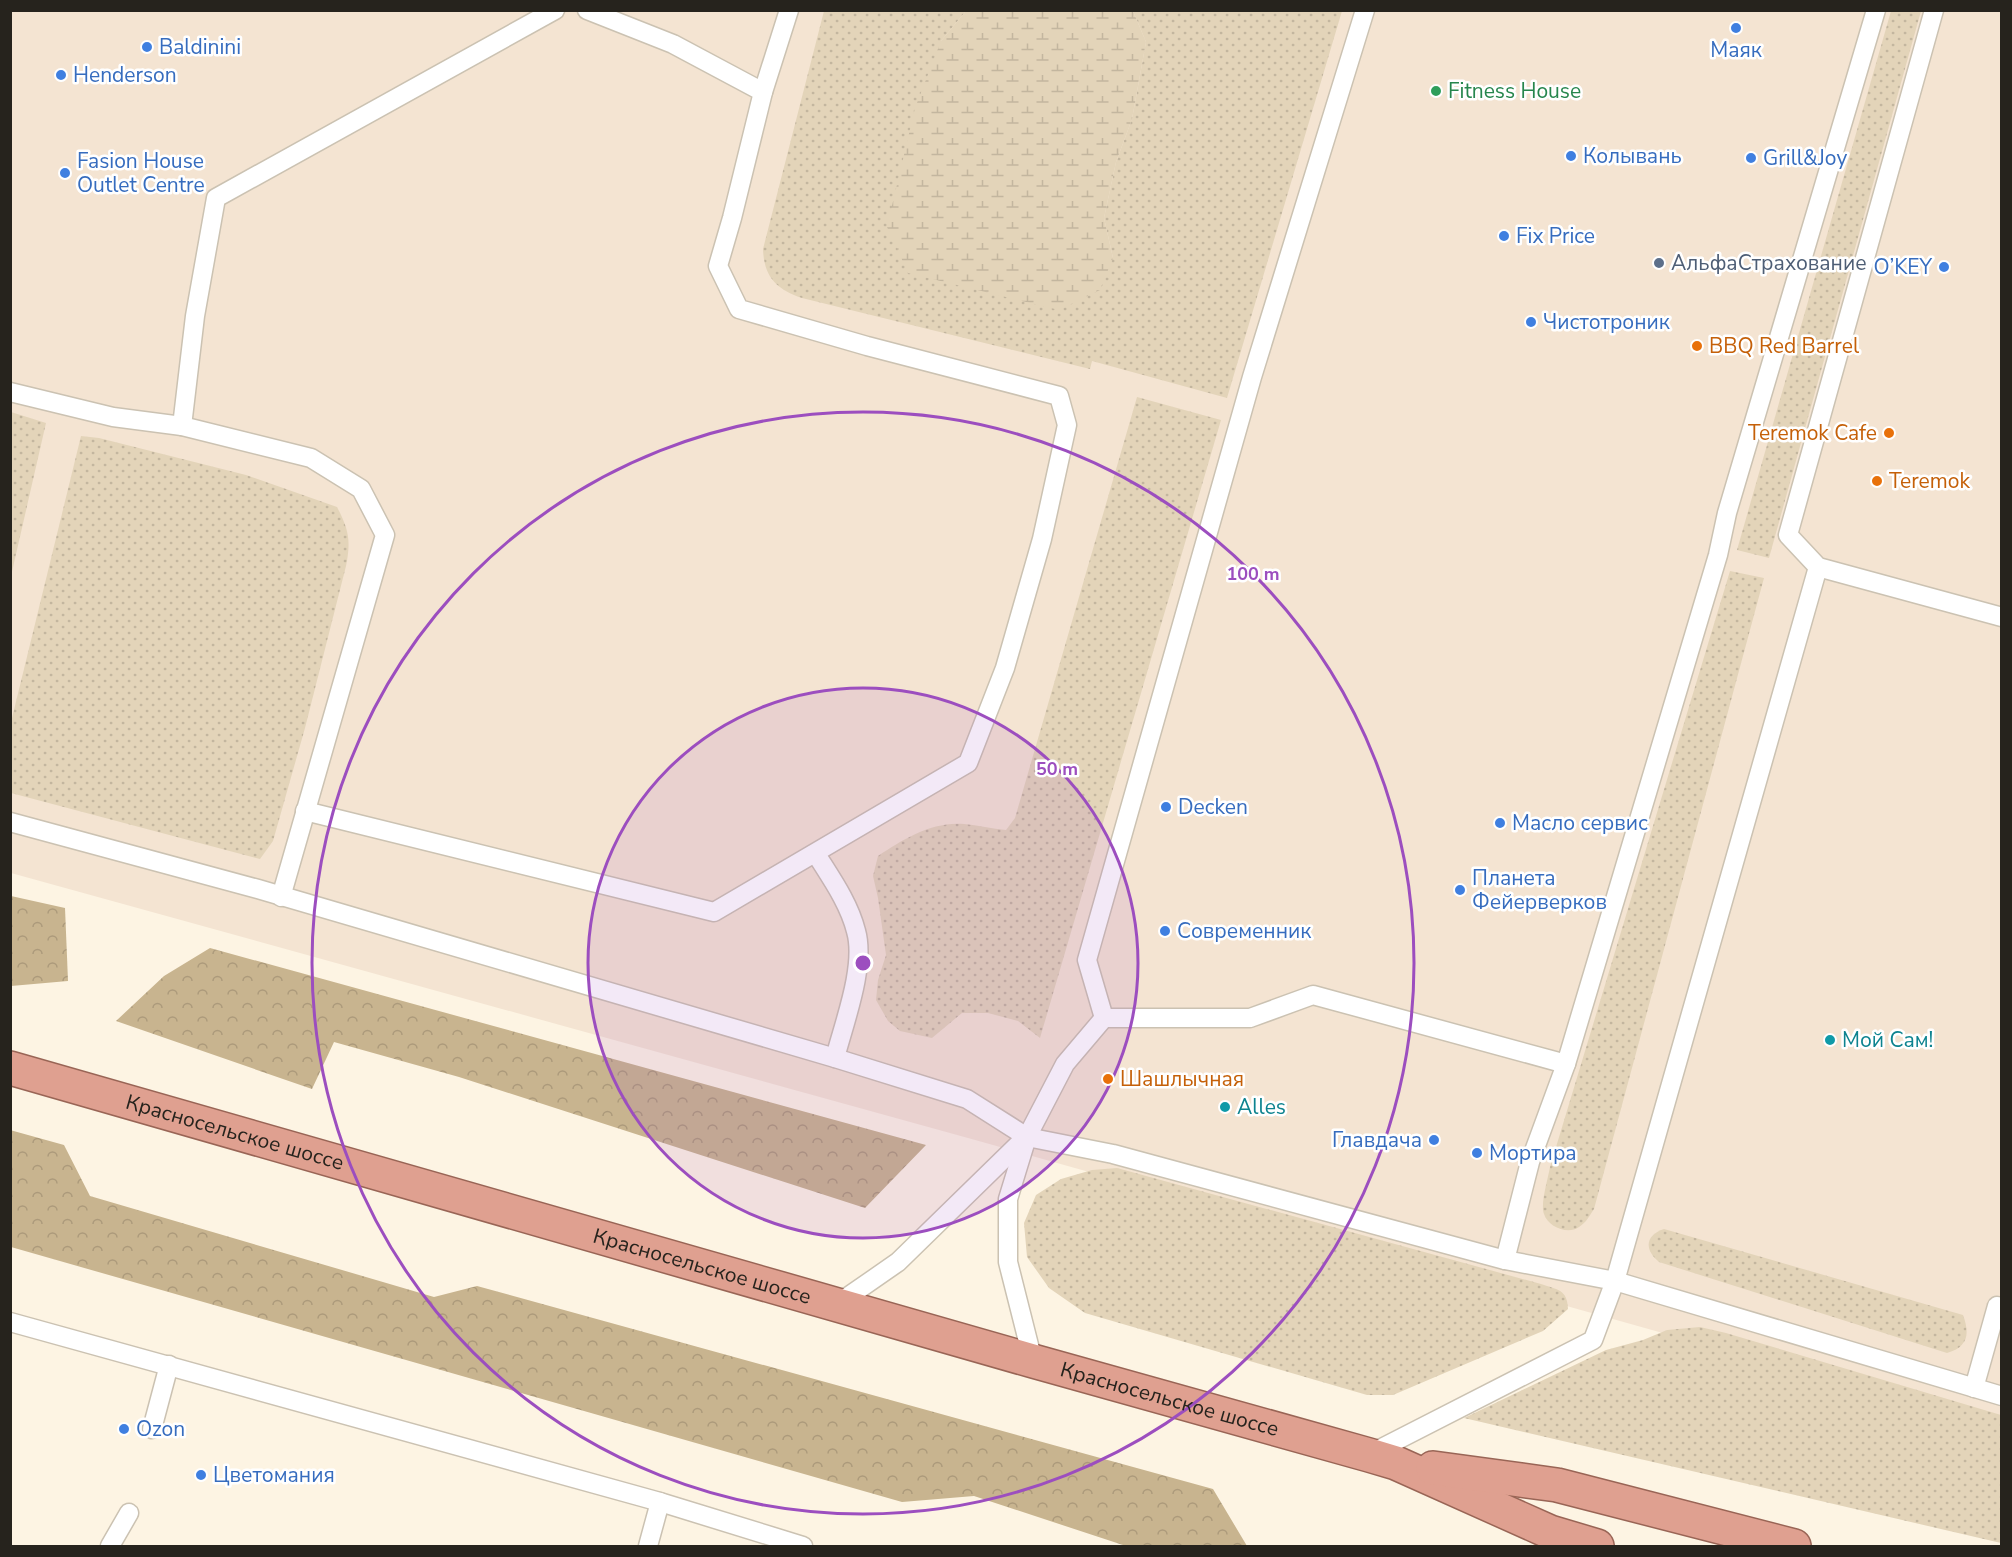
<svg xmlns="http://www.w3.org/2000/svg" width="2012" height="1557" font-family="'Nunito Sans',sans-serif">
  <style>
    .commercial { fill: #f4e4d2 }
    .grass { fill: url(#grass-dots) }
    .forest { fill: url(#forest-crowns) }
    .wetland { fill: url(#wetland-marsh) }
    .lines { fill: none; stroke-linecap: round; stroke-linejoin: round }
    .service-casing { stroke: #cbc2b2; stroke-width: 21 }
    .trunk-casing { stroke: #996556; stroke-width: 36 }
    .service { stroke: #fff; stroke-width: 18 }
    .trunk { stroke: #dfa090; stroke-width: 33 }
    .ring { fill: none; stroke: #9c4ebf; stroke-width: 3 }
    .shop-dot { fill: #3f7fe0; stroke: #fff; stroke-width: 2 }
    .leisure-dot { fill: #2e9e5b; stroke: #fff; stroke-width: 2 }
    .service-dot { fill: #5c6f8a; stroke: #fff; stroke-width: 2 }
    .food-dot { fill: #e8710a; stroke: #fff; stroke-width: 2 }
    .culture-dot { fill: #0f9aa8; stroke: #fff; stroke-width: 2 }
    .labels { text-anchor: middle; stroke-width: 5; stroke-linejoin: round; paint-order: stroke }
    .shop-label { font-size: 21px; fill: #366cbe; stroke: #fff; text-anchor: start }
    .leisure-label { font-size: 21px; fill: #27864d; stroke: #fff; text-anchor: start }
    .service-label { font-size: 21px; fill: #4e5e75; stroke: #fff; text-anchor: start }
    .food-label { font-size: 21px; fill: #c56008; stroke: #fff; text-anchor: start }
    .culture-label { font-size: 21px; fill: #0d838f; stroke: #fff; text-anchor: start }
    .street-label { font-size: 21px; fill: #26231d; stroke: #fff }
    .centre { fill: #9c4ebf; stroke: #fff; stroke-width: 3 }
    .ring-label { font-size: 18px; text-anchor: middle; font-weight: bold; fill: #9c4ebf; stroke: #fff; stroke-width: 5; stroke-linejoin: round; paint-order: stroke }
  </style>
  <defs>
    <pattern id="grass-dots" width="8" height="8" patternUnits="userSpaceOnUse" patternTransform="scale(1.5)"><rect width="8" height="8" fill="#e3d4b9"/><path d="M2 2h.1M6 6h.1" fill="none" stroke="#c3b69f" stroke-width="1.8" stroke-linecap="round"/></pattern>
    <pattern id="forest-crowns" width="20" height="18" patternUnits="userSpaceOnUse" patternTransform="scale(1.5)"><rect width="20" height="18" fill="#c8b48f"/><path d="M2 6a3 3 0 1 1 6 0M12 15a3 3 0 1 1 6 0" fill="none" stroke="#ac9a7b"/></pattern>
    <pattern id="wetland-marsh" width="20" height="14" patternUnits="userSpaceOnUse" patternTransform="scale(1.5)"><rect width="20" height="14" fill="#e3d4b9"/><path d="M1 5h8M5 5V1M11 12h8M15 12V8" fill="none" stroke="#c3b69f"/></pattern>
  </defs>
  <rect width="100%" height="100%" fill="#fdf4e3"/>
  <polygon class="commercial" points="10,11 2001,11 2001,1428 968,1138 11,873"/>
  <g class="grass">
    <path d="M824 11H966L941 41 1113 258 1104 218 1116 162 1132 119 1146 42 1133 11H1342L1227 398 1092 361 1090 369 802 298C776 289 764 277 763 249Z"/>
    <polygon points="1891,11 1921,11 1769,558 1737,550"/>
    <path d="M1137 397 1221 420 1040 1038 1018 1021 988 1013H962L932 1038 900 1031 888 1021 876 1000 878 980 886 955 878 898 873 876 878 856C903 839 933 821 964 824 978 825 992 829 1006 830L1015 818Z"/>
    <polygon points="11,412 46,423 11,576"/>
    <path d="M81 436 99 438 246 475 337 507C349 530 351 541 346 566L305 728 273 841 260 859 11 793V722Z"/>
    <path d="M1730 571 1764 578 1594 1209C1590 1215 1586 1223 1579 1227 1568 1235 1548 1227 1544 1214 1540 1204 1548 1179 1550 1167Z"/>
    <path d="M1117 1168 1541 1284C1558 1290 1567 1289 1568 1309L1543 1331 1393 1395H1367L1085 1313 1049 1288 1027 1257 1024 1223 1036 1195 1061 1179 1092 1170Z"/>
    <path d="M1664 1229 1963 1315C1970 1334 1968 1347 1947 1353L1659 1262C1644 1250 1645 1235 1664 1229Z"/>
    <polygon points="1700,1327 1726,1333 2001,1415 2001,1543 1464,1418 1606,1350 1643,1340 1667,1330"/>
  </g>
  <g class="forest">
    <polygon points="11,896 65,908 68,981 11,986"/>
    <polygon points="210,948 926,1145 865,1208 459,1077 334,1042 312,1089 116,1021 164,976"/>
    <polygon points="10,1130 64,1145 90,1196 434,1297 477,1286 1213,1489 1247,1546 1126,1546 974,1496 902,1502 11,1247"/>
  </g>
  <polygon class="wetland" points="966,11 1133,11 1146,42 1132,119 1116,162 1104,218 1113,258 1100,290 1059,310 908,273 887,227 915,108 941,41"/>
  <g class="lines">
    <defs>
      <g id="service">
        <polyline points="1934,10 1788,535 1818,567 2002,617"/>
        <polyline points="763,92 789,10"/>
        <polyline points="10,392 113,417 182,426"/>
        <polyline points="305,811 714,912 968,763 1005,668 1042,539 1067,425 1059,396 867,346 739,309 718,266 732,218 763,92 673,44 587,10"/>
        <polyline points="10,822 258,889 835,1058 967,1099 1027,1137 1113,1154 1505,1260 1615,1281 2002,1396"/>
        <path d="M816 854C831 878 849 903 856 931 866 966 844 1023 835 1058"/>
        <polyline points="281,897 385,535 361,489 311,458 182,426 195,316 216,198 555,10"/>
        <polyline points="1104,1018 1087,960 1252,377 1365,10"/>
        <polyline points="1505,1260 1530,1162 1566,1064 1718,555 1727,513 1876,10"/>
        <polyline points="836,1305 898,1262 1025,1138"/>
        <polyline points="10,1322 660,1502 648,1546"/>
        <polyline points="1033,1361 1008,1262 1008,1199 1027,1137 1065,1064 1104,1018 1250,1018 1313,995 1566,1064"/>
        <polyline points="1974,1388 1997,1306"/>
        <polyline points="152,1429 169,1365"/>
        <polyline points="1370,1454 1593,1340 1615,1281 1818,567"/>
        <polyline points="660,1502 803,1546"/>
        <polyline points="110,1546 129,1513"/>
      </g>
      <g id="trunk">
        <path id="s1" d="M10 1068 1033 1361 1369 1455 1396 1463 1550 1532 1597 1546"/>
        <polyline points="1433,1468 1557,1485 1794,1546"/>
      </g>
    </defs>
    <use href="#service" class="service-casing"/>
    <use href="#trunk" class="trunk-casing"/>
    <use href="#service" class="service"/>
    <use href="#trunk" class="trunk"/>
  </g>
  <circle cx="863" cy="963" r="275" fill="#9c4ebf" fill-opacity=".12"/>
  <g class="ring">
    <circle cx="863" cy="963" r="275"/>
    <circle cx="863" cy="963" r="551"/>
  </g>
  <g class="shop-dot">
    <circle cx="1736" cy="28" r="6"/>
    <circle cx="147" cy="47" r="6"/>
    <circle cx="61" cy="75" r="6"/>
    <circle cx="1571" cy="156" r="6"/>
    <circle cx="1751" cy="158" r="6"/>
    <circle cx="65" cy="173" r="6"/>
    <circle cx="1504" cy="236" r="6"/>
    <circle cx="1944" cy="267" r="6"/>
    <circle cx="1531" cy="322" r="6"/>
    <circle cx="1166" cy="807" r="6"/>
    <circle cx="1500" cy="823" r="6"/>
    <circle cx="1460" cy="890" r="6"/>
    <circle cx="1165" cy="931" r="6"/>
    <circle cx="1434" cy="1140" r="6"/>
    <circle cx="1477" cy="1153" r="6"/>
    <circle cx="124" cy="1429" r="6"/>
    <circle cx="201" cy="1475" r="6"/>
  </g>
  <circle class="leisure-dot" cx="1436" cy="91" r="6"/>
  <circle class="service-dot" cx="1659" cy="263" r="6"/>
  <g class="food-dot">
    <circle cx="1697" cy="346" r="6"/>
    <circle cx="1889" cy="433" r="6"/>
    <circle cx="1877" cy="481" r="6"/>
    <circle cx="1108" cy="1079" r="6"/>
  </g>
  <g class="culture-dot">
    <circle cx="1830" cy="1040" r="6"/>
    <circle cx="1225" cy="1107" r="6"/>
  </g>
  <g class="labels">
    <g class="shop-label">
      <text x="159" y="54">Baldinini</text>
      <text x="1736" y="57" text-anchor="middle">Маяк</text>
      <text x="73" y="82">Henderson</text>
      <text x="1583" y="163">Колывань</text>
      <text x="1763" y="165">Grill&amp;Joy</text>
      <text x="77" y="168">Fasion House<tspan x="77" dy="24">Outlet Centre</tspan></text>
      <text x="1516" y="243">Fix Price</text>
      <text x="1932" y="274" text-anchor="end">O’KEY</text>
      <text x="1543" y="329">Чистотроник</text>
      <text x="1178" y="814">Decken</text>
      <text x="1512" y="830">Масло сервис</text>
      <text x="1472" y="885">Планета<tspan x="1472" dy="24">Фейерверков</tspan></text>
      <text x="1177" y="938">Современник</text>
      <text x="1422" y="1147" text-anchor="end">Главдача</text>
      <text x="1489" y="1160">Мортира</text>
      <text x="136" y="1436">Ozon</text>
      <text x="213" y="1482">Цветомания</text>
    </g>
    <g class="leisure-label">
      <text x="1448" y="98">Fitness House</text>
    </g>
    <g class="service-label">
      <text x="1671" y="270">АльфаСтрахование</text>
    </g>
    <g class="food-label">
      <text x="1709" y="353">BBQ Red Barrel</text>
      <text x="1877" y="440" text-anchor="end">Teremok Cafe</text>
      <text x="1889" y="488">Teremok</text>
      <text x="1120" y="1086">Шашлычная</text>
    </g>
    <g class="culture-label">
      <text x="1842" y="1047">Мой Сам!</text>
      <text x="1237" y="1114">Alles</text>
    </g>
    <g class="street-label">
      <text dy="7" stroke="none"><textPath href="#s1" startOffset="234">Красносельское шоссе</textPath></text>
      <text dy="7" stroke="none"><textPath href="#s1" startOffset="720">Красносельское шоссе</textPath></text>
      <text dy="7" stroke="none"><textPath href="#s1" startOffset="1206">Красносельское шоссе</textPath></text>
    </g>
  </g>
  <circle cx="863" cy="963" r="9" class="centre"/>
  <g class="ring-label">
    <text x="1253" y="580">100 m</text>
    <text x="1057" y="775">50 m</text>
  </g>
  <rect width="2012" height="1557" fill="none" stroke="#26231d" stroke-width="24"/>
</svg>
